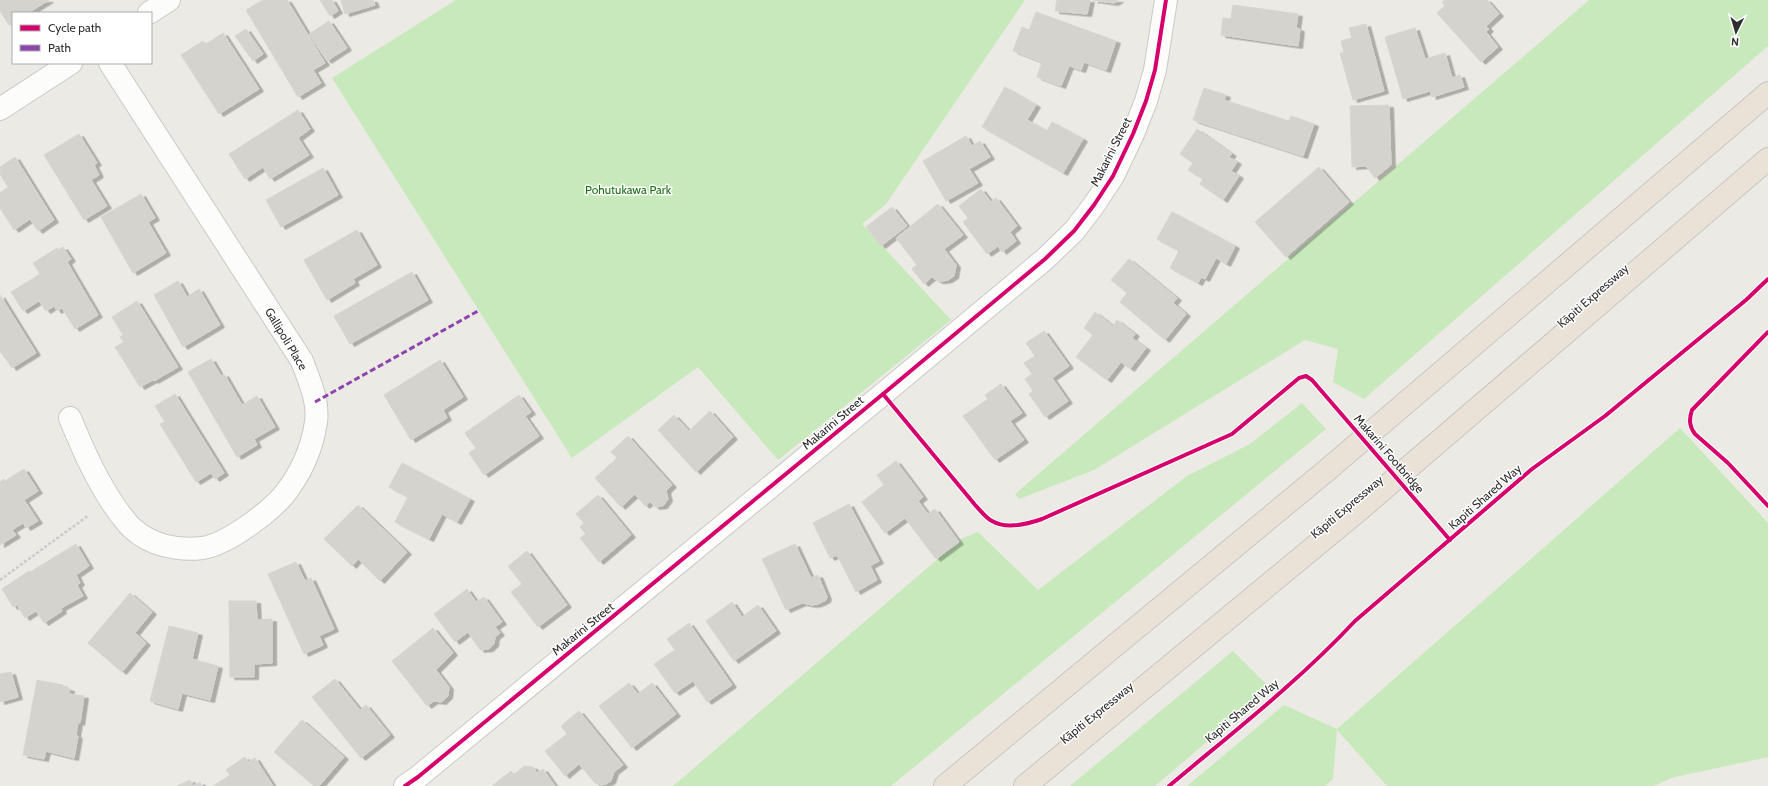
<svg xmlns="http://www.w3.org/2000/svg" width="1768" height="786" font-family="Cabin,sans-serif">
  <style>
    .green { fill: #c8e9bb }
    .building { fill: #d5d3ce; stroke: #d7d5d0; filter: url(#shadow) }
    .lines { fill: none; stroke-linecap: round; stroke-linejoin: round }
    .minor-casing { stroke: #cac9c9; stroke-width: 24 }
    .highway-casing { stroke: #c6c6c4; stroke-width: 24 }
    .path { stroke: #cacac9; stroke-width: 2.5; stroke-dasharray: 3 2; stroke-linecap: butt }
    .minor { stroke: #fcfcfb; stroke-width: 22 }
    .highway { stroke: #eae2d6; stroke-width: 22 }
    .quiet { stroke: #8e44ad; stroke-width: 3; stroke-dasharray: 6 3; stroke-linecap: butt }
    .cycleway-casing { stroke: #fff; stroke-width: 6 }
    .cycleway { stroke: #d6006c; stroke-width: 4 }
    .labels { text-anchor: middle; stroke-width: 3; stroke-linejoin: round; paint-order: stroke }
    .street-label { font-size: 12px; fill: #2e2e2e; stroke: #fff }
    .park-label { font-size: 12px; fill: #1e7216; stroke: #fff }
  </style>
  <defs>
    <filter id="shadow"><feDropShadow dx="4.5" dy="2.5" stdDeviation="0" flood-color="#0004"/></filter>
  </defs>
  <rect width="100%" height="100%" fill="#eceae4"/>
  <g class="green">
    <polygon points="456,0 1025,0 886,204 862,224 951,320 778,460 698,367 572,458 332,78"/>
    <polygon points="1589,0 1768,0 1768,46 1364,399 1333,382 1338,349 1305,340 1094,470 1019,499 1015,494"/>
    <polygon points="1302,403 1326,429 891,786 673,786 961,539 978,532 1038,590 1187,476 1250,444"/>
    <polygon points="1680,428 1768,523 1768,757 1671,778 1654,786 1387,786 1337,730 1333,779 1325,786 1187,786 1284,705 1337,729"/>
    <polygon points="1233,651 1270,688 1155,786 1070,786"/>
  </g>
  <g class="building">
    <polygon points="0,0 49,0 28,13 13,13 13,22 9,25 0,11"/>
    <polygon points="263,0 287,0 325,63 313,70 321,83 298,97 246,10"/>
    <polygon points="320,0 332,0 338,11 330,16"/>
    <polygon points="341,0 373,0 375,5 345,14"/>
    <polygon points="1057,0 1090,0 1087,14 1055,11"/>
    <polygon points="1093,0 1119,0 1114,3"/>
    <polygon points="1445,0 1487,0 1499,14 1486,26 1489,29 1486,32 1498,47 1481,62 1437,13 1445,6 1442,2"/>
    <polygon points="1233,5 1298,14 1296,28 1300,29 1298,46 1221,35 1223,18 1231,19"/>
    <polygon points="1036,12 1116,41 1106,70 1084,62 1081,70 1069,66 1061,86 1037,77 1042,62 1013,51 1022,27 1029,30"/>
    <polygon points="329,21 347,48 327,61 309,34"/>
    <polygon points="1366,24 1384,91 1353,100 1340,53 1344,53 1341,41 1352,38 1349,28"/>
    <polygon points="1415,28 1425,59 1445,53 1452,78 1460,75 1464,87 1432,97 1430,91 1403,99 1385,37"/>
    <polygon points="246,29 263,54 253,61 235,36"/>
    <polygon points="223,33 259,89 219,114 181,55 203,41 206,44"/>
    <polygon points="1005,87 1036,105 1027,120 1047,131 1052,122 1083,139 1063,173 982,127"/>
    <polygon points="1204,88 1226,95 1224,100 1289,121 1291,116 1314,124 1303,156 1193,120"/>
    <polygon points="1389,105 1391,165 1375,178 1366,166 1352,167 1350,106"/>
    <polygon points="298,110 310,129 298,138 309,155 270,179 263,167 245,179 229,154"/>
    <polygon points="1197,129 1232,154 1229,157 1237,162 1231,171 1239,176 1223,200 1200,184 1203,179 1188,170 1193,163 1180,154"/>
    <polygon points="79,134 97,163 94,165 99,175 91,180 107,206 84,220 44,155"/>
    <polygon points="966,136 972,146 980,141 990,157 969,169 978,183 946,201 923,161"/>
    <polygon points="15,157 54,220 38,231 30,219 14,230 0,208 0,193 8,187 0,174 0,167"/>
    <polygon points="1319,167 1349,202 1286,257 1255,222"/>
    <polygon points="323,168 338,195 281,227 266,200"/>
    <polygon points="981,189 991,202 996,198 1017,226 1010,232 1016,241 1002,252 998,246 987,254 963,222 968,218 959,206"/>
    <polygon points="141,194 155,218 148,222 166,253 133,273 101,217"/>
    <polygon points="938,204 963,235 944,249 956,265 954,276 948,280 943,281 938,281 932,277 924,284 912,269 917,265 896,238"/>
    <polygon points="892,207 907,226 881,246 866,227"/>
    <polygon points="1172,212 1235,246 1226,264 1216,258 1205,279 1201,277 1198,283 1170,268 1179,251 1157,239"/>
    <polygon points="357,230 377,265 353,279 355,283 327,300 304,260"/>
    <polygon points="63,247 71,259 67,262 98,315 75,329 62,308 57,311 54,306 46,311 39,301 23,311 11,292 40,274 33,263 57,248 58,250"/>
    <polygon points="1129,259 1177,298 1173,303 1186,314 1165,340 1120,302 1127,293 1111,280"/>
    <polygon points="412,272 428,300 350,344 334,316"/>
    <polygon points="178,281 187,297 199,289 220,325 183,347 154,295"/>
    <polygon points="0,295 36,353 12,368 0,351"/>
    <polygon points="137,301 178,367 154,381 153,380 140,387 115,347 124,342 120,337 123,335 112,317"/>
    <polygon points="1095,312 1113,326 1117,320 1135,334 1132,338 1146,348 1130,369 1121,362 1107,380 1076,357 1093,335 1084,328"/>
    <polygon points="1044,331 1069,366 1052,378 1068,401 1045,417 1029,394 1033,391 1025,379 1032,374 1024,363 1035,356 1026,343"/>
    <polygon points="211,359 221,376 224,374 242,405 257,396 275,427 254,439 257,445 237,457 188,372"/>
    <polygon points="440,360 463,397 443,410 447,418 411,440 384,395"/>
    <polygon points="1001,384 1022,413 1010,421 1024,440 995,460 963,416 988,399 985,395"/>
    <polygon points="175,394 224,473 215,479 211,473 196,482 160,424 165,422 155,406"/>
    <polygon points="519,395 531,412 525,416 539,436 484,475 469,453 476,448 465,433"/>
    <polygon points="710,411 733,437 696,472 658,430 674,415 689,431"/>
    <polygon points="628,436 672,485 666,491 668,499 663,506 655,507 650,502 645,506 635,494 621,507 595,478 617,458 611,452"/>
    <polygon points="896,461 923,497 918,501 928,514 935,509 959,542 936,559 905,518 885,533 862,502 884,485 877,475"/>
    <polygon points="402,463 470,499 457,522 442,514 429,539 395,522 408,497 389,487"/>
    <polygon points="24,469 38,491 24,500 38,521 26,528 23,523 12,530 16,535 0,545 0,482 4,479 5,481"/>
    <polygon points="598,495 631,535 599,562 580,538 586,534 580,527 584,523 576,514"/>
    <polygon points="849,504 879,561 870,566 877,580 856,592 837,555 830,558 813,523"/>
    <polygon points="358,505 407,552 380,581 358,559 352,566 324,539"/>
    <polygon points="76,544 89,566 76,575 80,583 77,585 83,596 61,608 62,611 44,623 36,611 25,618 17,605 13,607 2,589 29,571 30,572"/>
    <polygon points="795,544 811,578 818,575 827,597 826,600 818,604 812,605 802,603 786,610 762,559"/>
    <polygon points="527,551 567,605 538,627 511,592 522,584 508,566"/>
    <polygon points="296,562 305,581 311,578 334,629 319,636 323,645 304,654 268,574"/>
    <polygon points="467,589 476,602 484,597 502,622 495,627 500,633 495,637 494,644 489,649 480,650 468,632 455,642 434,614"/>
    <polygon points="130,593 152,612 135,633 146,643 122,672 88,643"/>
    <polygon points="229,601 256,601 257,620 272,619 272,663 254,664 254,677 230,677"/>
    <polygon points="732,602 742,617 758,605 776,631 734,661 706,621"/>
    <polygon points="689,623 732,685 707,702 693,681 675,693 654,664 675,650 667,639"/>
    <polygon points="169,626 198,633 192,659 218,666 210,700 182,693 178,709 150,701"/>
    <polygon points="433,628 453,653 436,670 449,687 448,696 442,702 434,701 427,706 392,661"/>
    <polygon points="11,672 18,697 0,702 0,674"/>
    <polygon points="335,679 360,710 366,705 390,735 361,758 312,697"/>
    <polygon points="37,680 63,685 63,687 70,689 69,694 84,696 80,723 78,722 76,735 78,736 74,758 46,751 44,759 23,755"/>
    <polygon points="629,683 638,694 652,683 676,714 632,748 599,706"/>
    <polygon points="579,711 623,765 614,772 611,781 606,784 601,785 595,783 579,764 565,776 545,751 567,734 561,726"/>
    <polygon points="302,720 344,757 319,786 314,786 274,752"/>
    <polygon points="245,757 248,762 255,758 273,786 213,786 230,775 226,770"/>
    <polygon points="524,766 533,767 537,773 543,769 555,786 492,786 511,771 514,775"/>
    <polygon points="190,780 193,786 200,782 202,786 177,786"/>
  </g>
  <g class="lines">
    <defs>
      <g id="minor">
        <polyline points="149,13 169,0"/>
        <polyline points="0,109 71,63"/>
        <path d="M70 418C84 452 98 484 120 514 124 518 127 524 132 528 150 545 177 551 202 548 226 545 267 514 283 496 300 475 312 449 316 422 319 401 309 380 302 361L110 63"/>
        <polyline points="405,786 418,777 883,394 1045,259 1074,231 1094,205 1113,176 1133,134 1146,101 1155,70 1166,0"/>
      </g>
      <g id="highway">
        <polyline points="945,786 1326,471 1768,93"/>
        <polyline points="1025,786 1359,510 1768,159"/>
      </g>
    </defs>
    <use href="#minor" class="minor-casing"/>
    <use href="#highway" class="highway-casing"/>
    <polyline class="path" points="0,580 89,515"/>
    <use href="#minor" class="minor"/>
    <use href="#highway" class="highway"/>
    <polyline class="quiet" points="315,402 478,311"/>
    <defs>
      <g id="cycleway">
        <path d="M1768 332 1692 410C1689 419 1689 426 1695 434L1728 463 1768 506"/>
        <path d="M883 394 976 506C981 511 986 518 992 521 1007 530 1028 524 1042 519L1232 434 1299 378 1306 376 1312 380 1450 540"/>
        <polyline points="405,786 418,777 883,394 1045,259 1074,231 1094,205 1113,176 1133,134 1146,101 1155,70 1166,0"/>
        <path d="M1169 786C1232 733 1298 682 1355 621L1532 469 1605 416 1746 300 1768 279"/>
      </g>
    </defs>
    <use href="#cycleway" class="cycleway-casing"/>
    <use href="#cycleway" class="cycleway"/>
  </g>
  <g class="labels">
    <g class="street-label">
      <text transform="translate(1111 152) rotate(-63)" y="4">Makarini Street</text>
      <text transform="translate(1593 296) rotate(-41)" y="4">Kāpiti Expressway</text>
      <text transform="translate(286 339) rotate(59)" y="4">Gallipoli Place</text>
      <text transform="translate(833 423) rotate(-40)" y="4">Makarini Street</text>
      <text transform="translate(1389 454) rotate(49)" y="4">Makarini Footbridge</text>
      <text transform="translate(1485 497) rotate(-41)" y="4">Kapiti Shared Way</text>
      <text transform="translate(1347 507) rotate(-40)" y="4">Kāpiti Expressway</text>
      <text transform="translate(583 629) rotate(-39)" y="4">Makarini Street</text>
      <text transform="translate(1242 711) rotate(-40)" y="4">Kapiti Shared Way</text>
      <text transform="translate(1097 713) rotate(-39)" y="4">Kāpiti Expressway</text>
    </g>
    <g class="park-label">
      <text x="628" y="194">Pohutukawa Park</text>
    </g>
  </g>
  <rect x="12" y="12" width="140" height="52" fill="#ffffff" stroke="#ababab"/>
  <rect x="20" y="25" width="20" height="6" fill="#d6006c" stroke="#ababab"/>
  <text x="48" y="32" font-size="12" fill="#2e2e2e">Cycle path</text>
  <rect x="20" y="45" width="20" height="6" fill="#8e44ad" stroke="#ababab"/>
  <text x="48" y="52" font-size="12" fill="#2e2e2e">Path</text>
  <g transform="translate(1736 32) rotate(185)" stroke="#ffffff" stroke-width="3" paint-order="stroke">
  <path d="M0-3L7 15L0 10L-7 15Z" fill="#2e2e2e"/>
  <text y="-6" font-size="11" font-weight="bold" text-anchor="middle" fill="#2e2e2e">N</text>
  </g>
</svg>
